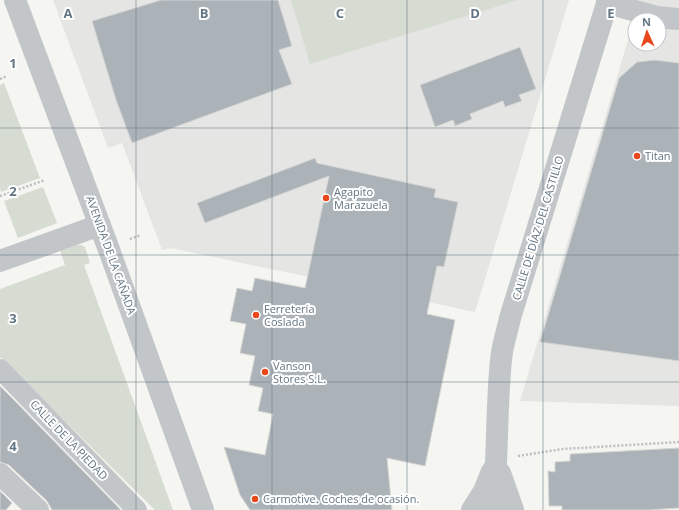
<svg xmlns="http://www.w3.org/2000/svg" width="679" height="510" font-family="'Open Sans',sans-serif">
  <style>
    .built { fill: #e5e6e4; fill-rule: evenodd }
    .green { fill: #d6dcd2 }
    .building { fill: #abb3b8; stroke: #d6d6d3 }
    .lines { fill: none; stroke-linecap: round; stroke-linejoin: round }
    .path { stroke: #bcbec0; stroke-width: 2.5; stroke-dasharray: 2 2; stroke-linecap: butt }
    .pedestrian { stroke: #c2c6c9; stroke-width: 20 }
    .minor { stroke: #c2c6c9; stroke-width: 22 }
    .tertiary { stroke: #c2c6c9; stroke-width: 22 }
    .grid { fill: none; stroke: #637583; stroke-width: 1; stroke-opacity: 0.55 }
    .poi-dot { fill: #e9481d; stroke: #fff; stroke-width: 1.5 }
    .labels { text-anchor: middle; stroke-width: 4; stroke-linejoin: round; paint-order: stroke }
    .poi-label { font-size: 11px; fill: #637583; stroke: #fff; text-anchor: start }
    .street-label { font-size: 11px; fill: #637583; stroke: #fff }
    .grid-label { font-size: 13px; text-anchor: middle; font-weight: bold; fill: #637583; stroke: #fff; stroke-width: 4; stroke-linejoin: round; paint-order: stroke }
  </style>
  <rect width="100%" height="100%" fill="#f5f5f1"/>
  <g class="built">
    <polygon points="53,0 569,0 475,312 171,248 162,250 122,143 108,148"/>
    <path d="M640 0H679V406L520 401ZM635 20H659V44H635Z"/>
  </g>
  <g class="green">
    <polygon points="291,0 518,0 310,64"/>
    <polygon points="4,83 40,178 1,192 0,188 0,85"/>
    <polygon points="43,187 57,223 18,238 4,201"/>
    <polygon points="75,245 81,245 85,247 90,263 84,265 173,510 155,510 0,357 0,289 65,265 60,250"/>
  </g>
  <g class="building">
    <polygon points="161,0 278,0 292,46 279,50 292,84 132,143 116,100 92,21"/>
    <polygon points="520,47 536,89 519,95 522,101 505,107 503,101 470,114 472,119 455,126 453,120 435,127 420,85"/>
    <polygon points="655,60 679,63 679,361 540,342 619,78 637,62"/>
    <polygon points="315,158 317,163 436,189 434,197 458,202 444,267 437,266 427,314 455,320 425,466 387,458 392,510 250,510 240,495 224,447 265,455 273,414 258,411 263,388 249,385 255,356 240,353 246,324 230,321 237,288 252,291 255,278 305,288 329,176 205,223 197,203"/>
    <polygon points="0,386 12,398 121,510 52,510 47,501 9,465 0,462"/>
    <polygon points="679,448 679,508 649,510 562,510 562,506 549,506 548,471 555,472 555,462 570,461 570,454"/>
    <polygon points="0,491 12,503 6,510 0,510"/>
  </g>
  <g class="lines">
    <g class="path">
      <polyline points="0,79 7,76"/>
      <polyline points="0,196 45,180"/>
      <polyline points="130,239 141,235"/>
      <polyline points="518,456 563,449 679,442"/>
    </g>
    <polyline class="pedestrian" points="0,369 137,510"/>
    <g class="minor">
      <polyline points="607,3 657,17 679,19"/>
      <polyline points="0,261 100,225"/>
      <polyline points="500,473 513,510"/>
      <polyline points="0,474 38,510"/>
      <polyline points="472,510 484,491 492,471"/>
      <path d="M493 510C498 460 496 410 501 360 502 346 507 332 510 318L608 0"/>
    </g>
    <polyline class="tertiary" points="15,0 108,247 203,510"/>
  </g>
  <path class="grid" d="M136 0V510M272 0V510M407 0V510M543 0V510M0 128H679M0 255H679M0 382H679"/>
  <g class="poi-dot">
    <circle cx="637" cy="156" r="4"/>
    <circle cx="326" cy="198" r="4"/>
    <circle cx="256" cy="315" r="4"/>
    <circle cx="265" cy="372" r="4"/>
    <circle cx="255" cy="499" r="4"/>
  </g>
  <g class="labels">
    <g class="poi-label">
      <text x="645" y="160">Titan</text>
      <text x="334" y="196">Agapito<tspan x="334" dy="13">Marazuela</tspan></text>
      <text x="264" y="313">Ferretería<tspan x="264" dy="13">Coslada</tspan></text>
      <text x="273" y="370">Vanson<tspan x="273" dy="13">Stores S.L.</tspan></text>
      <text x="263" y="503">Carmotive. Coches de ocasión.</text>
    </g>
    <g class="street-label">
      <text transform="translate(538 228) rotate(-73)" y="4">CALLE DE DÍAZ DEL CASTILLO</text>
      <text transform="translate(111 255) rotate(70)" y="4">AVENIDA DE LA CAÑADA</text>
      <text transform="translate(69 440) rotate(46)" y="4">CALLE DE LA PIEDAD</text>
    </g>
  </g>
  <g class="grid-label">
    <text x="68" y="18">A</text>
    <text x="204" y="18">B</text>
    <text x="340" y="18">C</text>
    <text x="475" y="18">D</text>
    <text x="611" y="18">E</text>
    <text x="13" y="68">1</text>
    <text x="13" y="196">2</text>
    <text x="13" y="323">3</text>
    <text x="13" y="451">4</text>
  </g>
  <g transform="translate(647 32) rotate(357)"><circle r="19" fill="#ffffff" stroke="#c1c8cd"/>
  <path d="M0-3L7 15L0 10L-7 15Z" fill="#e9481d"/>
  <text y="-6" font-size="11" font-weight="bold" text-anchor="middle" fill="#637583">N</text>
  </g>
</svg>
